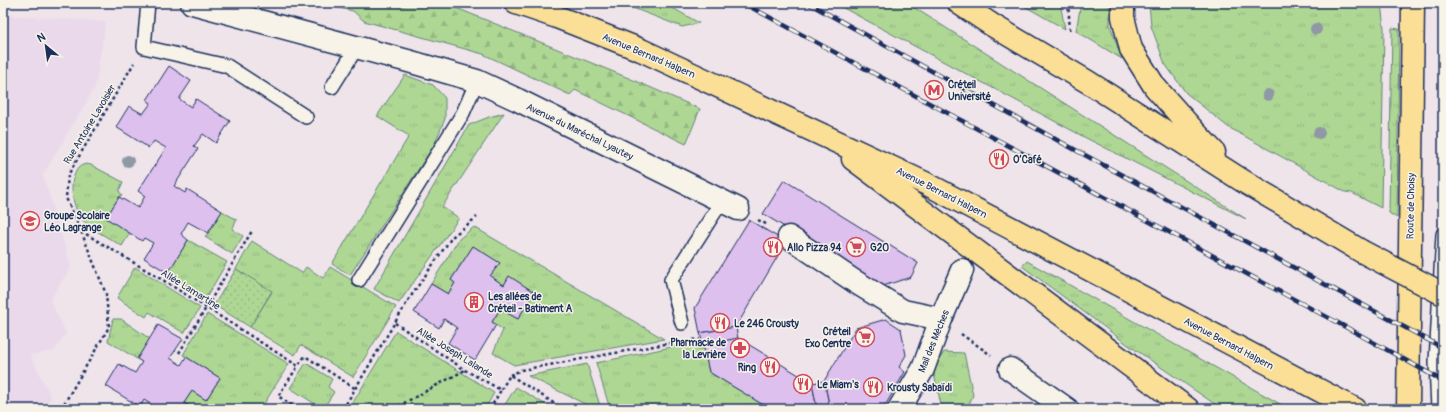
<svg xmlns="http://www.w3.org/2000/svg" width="1446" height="412" font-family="Pangolin,sans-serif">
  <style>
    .built { fill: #ead9eb }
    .grass { fill: url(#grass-tufts); stroke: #648379 }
    .forest { fill: url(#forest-firs); stroke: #648379 }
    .park { fill: url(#park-dots); stroke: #648379 }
    .building { fill: #ddc0ee; stroke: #1b2f5e }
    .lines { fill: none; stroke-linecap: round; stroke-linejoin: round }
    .lane-casing { stroke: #1b2f5e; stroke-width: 16 }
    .street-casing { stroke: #1b2f5e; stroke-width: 25 }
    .primary-casing { stroke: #1b2f5e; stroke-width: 25 }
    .highway-casing { stroke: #1b2f5e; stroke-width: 25 }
    .path { stroke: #1b2f5e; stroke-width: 2.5; stroke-dasharray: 3 3; stroke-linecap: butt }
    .lane { stroke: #f7f3e8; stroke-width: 13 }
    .street { stroke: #f7f3e8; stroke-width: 22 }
    .primary { stroke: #fbdf96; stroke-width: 22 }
    .highway { stroke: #fbdf96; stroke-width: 22 }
    .rail-casing { stroke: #1b2f5e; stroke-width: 4.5 }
    .rail { stroke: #f7f3e8; stroke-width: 3; stroke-dasharray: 9; stroke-linecap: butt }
    .highway-bridge-casing { stroke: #1b2f5e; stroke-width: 25; stroke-linecap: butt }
    .highway-bridge { stroke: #fbdf96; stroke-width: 22 }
    .tree { fill: #8f98a5 }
    .labels { text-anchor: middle; stroke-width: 3; stroke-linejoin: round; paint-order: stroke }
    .street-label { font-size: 10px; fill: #1b2f5e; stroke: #f7f3e8 }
    .poi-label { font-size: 10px; font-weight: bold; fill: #1b2f5e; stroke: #f7f3e8; text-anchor: start }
  </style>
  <defs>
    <pattern id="grass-tufts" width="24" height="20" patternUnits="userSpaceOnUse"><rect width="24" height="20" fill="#aed794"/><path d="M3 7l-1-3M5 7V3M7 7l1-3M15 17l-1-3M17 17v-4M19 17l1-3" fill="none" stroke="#95b982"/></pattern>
    <pattern id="forest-firs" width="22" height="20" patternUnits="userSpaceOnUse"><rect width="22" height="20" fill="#aed794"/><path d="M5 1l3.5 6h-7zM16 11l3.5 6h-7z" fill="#95b982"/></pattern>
    <pattern id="park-dots" width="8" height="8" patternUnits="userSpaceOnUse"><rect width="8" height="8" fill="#aed794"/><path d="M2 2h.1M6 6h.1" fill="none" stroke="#95b982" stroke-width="1.8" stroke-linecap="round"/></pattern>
  </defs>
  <rect width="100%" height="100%" fill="#efe4ea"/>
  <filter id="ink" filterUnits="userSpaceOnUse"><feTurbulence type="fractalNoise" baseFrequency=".025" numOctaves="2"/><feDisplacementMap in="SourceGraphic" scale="8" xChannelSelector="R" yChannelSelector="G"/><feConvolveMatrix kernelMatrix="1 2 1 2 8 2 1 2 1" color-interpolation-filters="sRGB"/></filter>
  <g filter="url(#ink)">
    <polygon class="built" points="3,15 106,22 95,87 43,175 71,267 50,300 66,333 54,351 30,355 51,397 43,409 3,409"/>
    <g class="grass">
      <polygon points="620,3 664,3 699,23 682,27"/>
      <polygon points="834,3 907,3 1246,219 1086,138"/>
      <polygon points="1019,3 1060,3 1065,29"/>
      <polygon points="1081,3 1110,3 1110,25 1122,59 1076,31"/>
      <polygon points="1149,3 1381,3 1384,29 1381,208 1352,193 1345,192 1228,127 1186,93 1165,64 1151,26"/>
      <polygon points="1392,28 1399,29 1397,218 1389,213"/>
      <polygon points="405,75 433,85 445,98 445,119 434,145 350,275 332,264 409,136 377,116"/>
      <polygon points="504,113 442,207 459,218 399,303 374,289 469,125 489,117"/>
      <path d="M86 164 91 165 123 182 119 191 122 195 119 197 106 218 130 233 122 246C111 239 88 228 81 218 74 209 70 190 73 179 76 171 77 166 86 164Z"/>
      <polygon points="222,211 237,220 232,229 243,236 232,254 205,237"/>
      <polygon points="474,227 664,339 514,365 493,353 503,330 492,322 500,309 518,319 534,292 509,277 504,285 490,276 499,263 473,246 451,280 455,283 448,294 431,284 459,239"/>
      <polygon points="188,240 227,262 206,298 168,273"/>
      <polygon points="252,241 302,273 306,267 323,278 330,267 396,307 353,377 301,345 295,355 250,327 272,292 236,269"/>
      <polygon points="1027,261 1289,409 1222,409 1127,344 1022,266"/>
      <polygon points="135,267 200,308 184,333 149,312 146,317 117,298"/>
      <polygon points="207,314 289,364 262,407 265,409 187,409 189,406 184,403 192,391 206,400 220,378 183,355"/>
      <polygon points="113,319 121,319 150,339 137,359 108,341"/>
      <polygon points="396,331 494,393 485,409 349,409"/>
      <polygon points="695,342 696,349 704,348 709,372 770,409 610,409 596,363"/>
      <polygon points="944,352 964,353 973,395 967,409 942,409 933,370"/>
      <polygon points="306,363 332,379 328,387 334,392 323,409 290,388"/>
      <polygon points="587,364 601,409 595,409 528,376"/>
      <polygon points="516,387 553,409 502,409"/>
    </g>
    <polygon class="forest" points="315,3 439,3 454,7 631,79 700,109 686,144 575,90 570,95 483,54 364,21 353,11"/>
    <polygon class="park" points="236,269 272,291 250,327 214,305"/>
    <g class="building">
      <polygon points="169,66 191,81 179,99 191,107 196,99 230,121 216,143 203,134 194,146 198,149 174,186 185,193 187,189 222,211 208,233 188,222 181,234 188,240 168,273 144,258 153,243 144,238 142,241 106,218 119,197 138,208 145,196 138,191 166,148 154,141 149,148 116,127 129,106 143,114 151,103 147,100"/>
      <polygon points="784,180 918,263 911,277 883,286 763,214"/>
      <polygon points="749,220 786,242 736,327 700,333 695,308"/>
      <polygon points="473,246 500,263 490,276 504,285 509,276 534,292 518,319 500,309 492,322 496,325 475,360 448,343 457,328 444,319 439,328 414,312 431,284 448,294 455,283 451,280"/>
      <polygon points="886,319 901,329 906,355 899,367 905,372 883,409 830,409 824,381 856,328"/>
      <polygon points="158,325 183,339 170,358 181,365 186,357 220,378 206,400 192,391 184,403 189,406 187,409 154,409 155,407 144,400 140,407 106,386 119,364 135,373 142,362 137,359"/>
      <polygon points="736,327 738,339 703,345 700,333"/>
      <polygon points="738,338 812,383 817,409 770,409 709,372 703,345"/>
      <polygon points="824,381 830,409 817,409 812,383"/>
      <polygon points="985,404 993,409 983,409"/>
    </g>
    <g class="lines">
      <defs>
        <g id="lane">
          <polyline points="148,3 144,47 227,66 306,117"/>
          <polyline points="332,87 357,47"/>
          <polyline points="359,280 463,113 477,81"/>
          <polyline points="682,323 671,280 722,201"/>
          <polyline points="1438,409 1436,362 1443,234"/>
        </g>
        <g id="street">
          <polyline points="192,3 408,61 477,81 518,100 738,209"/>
          <polyline points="789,237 854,281 903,311 941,319"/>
          <polyline points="1010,369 1067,409"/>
          <polyline points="899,409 923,369 941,319 962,270"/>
        </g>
        <polyline id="primary" points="1408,409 1413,3"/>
        <g id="highway">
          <polyline points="516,3 557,17 641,50 927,184 1355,409"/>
          <polyline points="959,3 992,25 1088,82 1243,181 1361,251"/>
          <polyline points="1123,3 1123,17 1131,49 1155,87 1195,132 1214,152"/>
          <polyline points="853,159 1188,409"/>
        </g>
      </defs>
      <use href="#lane" class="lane-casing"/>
      <use href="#street" class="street-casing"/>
      <use href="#primary" class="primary-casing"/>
      <use href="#highway" class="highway-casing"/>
      <g class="path">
        <polyline points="1068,3 1070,30"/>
        <polyline points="758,220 768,225"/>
        <polyline points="81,231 166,282 298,366 305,356 356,389"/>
        <polyline points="395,323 465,370 501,390 510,375 563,409"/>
        <polyline points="961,334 991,355"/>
        <polyline points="693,340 700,339"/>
        <polyline points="179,353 252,231"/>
        <polyline points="510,375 521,370 676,342"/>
        <polyline points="61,409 109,327 106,294 81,231 66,198 68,175 134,63"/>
        <polyline points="297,409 278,396 298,366"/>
        <polyline points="343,409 409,299 452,237 477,217"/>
        <polyline points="393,409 465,370"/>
        <polyline points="490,409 501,390"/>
      </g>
      <use href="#lane" class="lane"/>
      <use href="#street" class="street"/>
      <use href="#primary" class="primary"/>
      <use href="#highway" class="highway"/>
      <defs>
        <g id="rail">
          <polyline points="743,3 1353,331 1443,381"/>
          <polyline points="808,3 1057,140 1443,348"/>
        </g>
      </defs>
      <use href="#rail" class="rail-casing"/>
      <use href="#rail" class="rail"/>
      <defs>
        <polyline id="highway-bridge" points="1361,251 1443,294"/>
      </defs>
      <use href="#highway-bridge" class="highway-bridge-casing"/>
      <use href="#highway-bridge" class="highway-bridge"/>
    </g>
    <g class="tree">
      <circle cx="1316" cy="29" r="6"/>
      <circle cx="1268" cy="95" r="6"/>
      <circle cx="1319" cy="133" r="6"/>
      <circle cx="128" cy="161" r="6"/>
    </g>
  </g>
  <defs>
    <symbol id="metro-ring" viewBox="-11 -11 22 22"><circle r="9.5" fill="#f7f3e8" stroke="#d1495b" stroke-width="1.5"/><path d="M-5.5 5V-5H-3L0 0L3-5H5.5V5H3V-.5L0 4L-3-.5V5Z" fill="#d1495b"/></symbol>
    <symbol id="restaurant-ring" viewBox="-11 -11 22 22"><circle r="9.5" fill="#f7f3e8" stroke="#d1495b" stroke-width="1.5"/><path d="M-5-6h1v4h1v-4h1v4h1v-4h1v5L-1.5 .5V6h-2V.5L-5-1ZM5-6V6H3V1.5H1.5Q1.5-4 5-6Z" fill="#d1495b"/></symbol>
    <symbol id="school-ring" viewBox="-11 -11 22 22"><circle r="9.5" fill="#f7f3e8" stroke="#d1495b" stroke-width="1.5"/><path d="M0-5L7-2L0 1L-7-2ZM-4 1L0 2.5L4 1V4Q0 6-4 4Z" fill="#d1495b"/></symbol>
    <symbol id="supermarket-ring" viewBox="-11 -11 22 22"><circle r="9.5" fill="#f7f3e8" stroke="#d1495b" stroke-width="1.5"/><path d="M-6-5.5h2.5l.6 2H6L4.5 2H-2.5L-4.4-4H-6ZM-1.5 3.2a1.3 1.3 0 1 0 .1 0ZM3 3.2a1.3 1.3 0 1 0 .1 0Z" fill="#d1495b"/></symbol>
    <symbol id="building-ring" viewBox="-11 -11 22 22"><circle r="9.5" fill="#f7f3e8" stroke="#d1495b" stroke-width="1.5"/><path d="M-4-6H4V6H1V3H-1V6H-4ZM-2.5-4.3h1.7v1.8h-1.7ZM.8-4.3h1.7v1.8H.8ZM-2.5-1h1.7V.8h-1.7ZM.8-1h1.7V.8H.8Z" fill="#d1495b"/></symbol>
    <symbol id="pharmacy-ring" viewBox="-11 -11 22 22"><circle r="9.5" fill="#f7f3e8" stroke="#d1495b" stroke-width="1.5"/><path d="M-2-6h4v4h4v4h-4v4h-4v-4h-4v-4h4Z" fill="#d1495b"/></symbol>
  </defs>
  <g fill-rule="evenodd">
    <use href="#metro-ring" x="923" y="79" width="22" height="22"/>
    <use href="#restaurant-ring" x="988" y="148" width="22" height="22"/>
    <use href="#school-ring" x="19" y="210" width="22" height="22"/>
    <use href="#restaurant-ring" x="762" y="236" width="22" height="22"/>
    <use href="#supermarket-ring" x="845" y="236" width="22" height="22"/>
    <use href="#building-ring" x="463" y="291" width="22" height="22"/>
    <use href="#restaurant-ring" x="709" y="312" width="22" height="22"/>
    <use href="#supermarket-ring" x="854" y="326" width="22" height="22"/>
    <use href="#pharmacy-ring" x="729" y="337" width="22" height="22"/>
    <use href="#restaurant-ring" x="759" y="356" width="22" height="22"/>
    <use href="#restaurant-ring" x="792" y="373" width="22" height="22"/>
    <use href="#restaurant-ring" x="862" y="376" width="22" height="22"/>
  </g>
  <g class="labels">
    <g class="street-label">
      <text transform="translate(649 55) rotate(23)" y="4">Avenue Bernard Halpern</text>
      <text transform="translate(89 124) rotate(-59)" y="4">Rue Antoine Lavoisier</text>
      <text transform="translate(580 131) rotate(26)" y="4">Avenue du Maréchal Lyautey</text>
      <text transform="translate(942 192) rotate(27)" y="4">Avenue Bernard Halpern</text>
      <text transform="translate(1410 206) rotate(-89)" y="4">Route de Choisy</text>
      <text transform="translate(191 289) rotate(32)" y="4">Allée Lamartine</text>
      <text transform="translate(933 341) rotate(-68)" y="4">Mail des Mèches</text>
      <text transform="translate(1229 343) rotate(28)" y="4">Avenue Bernard Halpern</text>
      <text transform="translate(455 352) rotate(32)" y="4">Allée Joseph Lalande</text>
    </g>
    <g class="poi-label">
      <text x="948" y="88">Créteil<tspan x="948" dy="12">Université</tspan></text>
      <text x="1013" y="163">O’Café</text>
      <text x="44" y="219">Groupe Scolaire<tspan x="44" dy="12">Léo Lagrange</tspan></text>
      <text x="787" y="251">Allo Pizza 94</text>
      <text x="870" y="251">G20</text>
      <text x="488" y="300">Les allées de<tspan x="488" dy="12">Créteil - Batiment A</tspan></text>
      <text x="734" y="327">Le 246 Crousty</text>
      <text x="851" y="335" text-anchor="end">Créteil<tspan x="851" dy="12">Exo Centre</tspan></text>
      <text x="726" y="346" text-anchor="end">Pharmacie de<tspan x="726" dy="12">la Levrière</tspan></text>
      <text x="756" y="371" text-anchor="end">Ring</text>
      <text x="817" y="388">Le Miam's</text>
      <text x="887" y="391">Krousty Sabaïdi</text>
    </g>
  </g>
  <rect width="1446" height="412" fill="none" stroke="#f7f3e8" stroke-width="16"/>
  <rect x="8" y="8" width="1430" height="396" fill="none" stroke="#1b2f5e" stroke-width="1.5" filter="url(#ink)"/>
  <g transform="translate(46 46) rotate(331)" stroke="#f7f3e8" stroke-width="3" paint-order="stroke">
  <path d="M0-3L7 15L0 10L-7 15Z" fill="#1b2f5e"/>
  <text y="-6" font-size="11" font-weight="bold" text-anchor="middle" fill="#1b2f5e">N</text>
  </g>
</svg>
